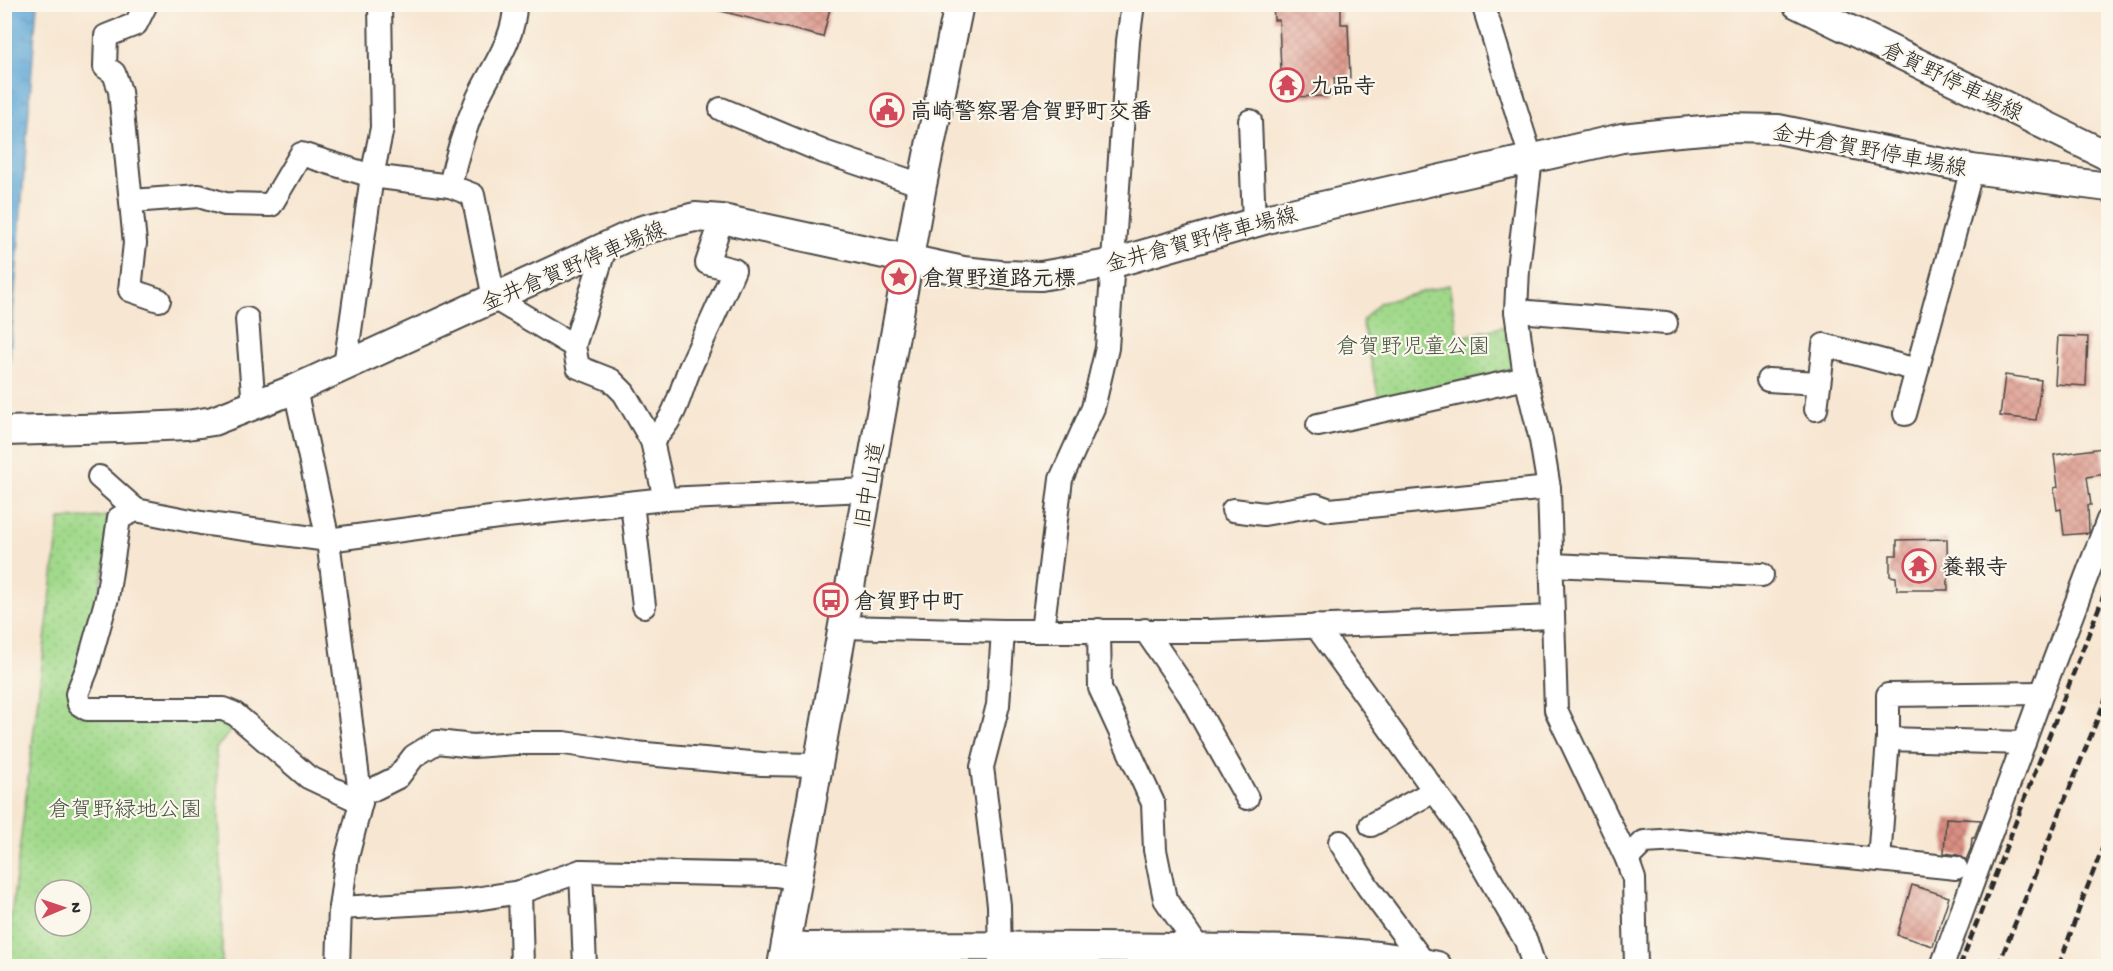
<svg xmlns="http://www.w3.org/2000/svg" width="2113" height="971" font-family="'Gochi Hand','Klee One',sans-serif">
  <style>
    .park { fill: url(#park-dots); stroke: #66825b; stroke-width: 1.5; fill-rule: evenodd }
    .water { fill: url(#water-ripples); stroke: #466a81; stroke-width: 1.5 }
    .building { fill: url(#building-cross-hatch) }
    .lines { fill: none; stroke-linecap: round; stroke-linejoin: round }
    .minor-casing { stroke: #4a4744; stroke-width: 26 }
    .major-casing { stroke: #4a4744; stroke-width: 32 }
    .minor { stroke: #fff; stroke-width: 22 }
    .major { stroke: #fff; stroke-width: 28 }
    .rail { stroke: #2b2b2b; stroke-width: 4.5; stroke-dasharray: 9 4.5; stroke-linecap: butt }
    .labels { text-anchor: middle; stroke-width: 4.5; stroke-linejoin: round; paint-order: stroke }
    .street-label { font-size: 22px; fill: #2b2b2b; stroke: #fbf7ec }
    .poi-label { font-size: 22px; font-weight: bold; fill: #2b2b2b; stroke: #fbf7ec; text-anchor: start }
    .park-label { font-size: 22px; fill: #485643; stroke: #fbf7ec }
  </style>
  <defs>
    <pattern id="park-dots" width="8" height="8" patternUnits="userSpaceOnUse" patternTransform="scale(1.5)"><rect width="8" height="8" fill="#a1d98b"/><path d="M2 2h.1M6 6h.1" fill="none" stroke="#8bba78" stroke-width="1.8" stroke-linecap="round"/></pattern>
    <pattern id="water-ripples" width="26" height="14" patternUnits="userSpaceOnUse" patternTransform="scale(1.5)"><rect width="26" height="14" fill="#61a8d7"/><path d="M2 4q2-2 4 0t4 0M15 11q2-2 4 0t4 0" fill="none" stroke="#5089af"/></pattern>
    <pattern id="building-cross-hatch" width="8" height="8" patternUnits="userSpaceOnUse" patternTransform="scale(1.5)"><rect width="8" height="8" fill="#db8f83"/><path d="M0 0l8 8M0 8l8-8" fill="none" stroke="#b2756b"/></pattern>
  </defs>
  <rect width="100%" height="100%" fill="#fbf7ec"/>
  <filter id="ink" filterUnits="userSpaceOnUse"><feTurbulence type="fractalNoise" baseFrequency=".0167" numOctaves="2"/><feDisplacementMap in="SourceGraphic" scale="12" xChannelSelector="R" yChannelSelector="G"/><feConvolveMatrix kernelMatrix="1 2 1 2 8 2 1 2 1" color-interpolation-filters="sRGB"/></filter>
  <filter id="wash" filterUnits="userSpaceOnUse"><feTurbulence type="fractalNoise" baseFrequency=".008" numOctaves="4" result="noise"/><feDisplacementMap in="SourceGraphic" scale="24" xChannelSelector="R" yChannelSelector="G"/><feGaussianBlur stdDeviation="1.35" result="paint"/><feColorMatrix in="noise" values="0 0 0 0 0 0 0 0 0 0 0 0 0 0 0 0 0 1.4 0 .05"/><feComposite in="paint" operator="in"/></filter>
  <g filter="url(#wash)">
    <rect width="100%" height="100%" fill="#f7e6d1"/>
    <g class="park">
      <polygon points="1449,285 1458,338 1506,326 1516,368 1380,403 1362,321 1379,303"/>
      <path d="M116 515 74 705 221 715 238 724 216 748 222 890V966H5L60 519 89 518ZM45 890H81V926H45Z"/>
    </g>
    <polygon class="water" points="5,5 37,5 5,420"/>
    <g id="blocks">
      <g class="building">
        <polygon points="718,4 831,4 823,37 717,10"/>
        <polygon points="1273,4 1341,4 1341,24 1348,24 1350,78 1334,78 1335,96 1282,97 1279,20 1274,20"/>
        <polygon points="2058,336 2088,337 2086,386 2055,384"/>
        <polygon points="2005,375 2041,380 2036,420 2000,416"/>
        <polygon points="2102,448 2106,474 2087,477 2091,505 2088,505 2089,533 2064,535 2061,509 2057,510 2054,488 2058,487 2054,455"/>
        <polygon points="1947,539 1948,590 1897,590 1896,577 1890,576 1890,555 1897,555 1897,540"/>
        <polygon points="1946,818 1981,820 1974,838 1972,838 1971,848 1966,860 1958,855 1944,853"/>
        <polygon points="1912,885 1949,897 1933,946 1897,935"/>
      </g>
    </g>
  </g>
  <g filter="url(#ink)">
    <use href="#blocks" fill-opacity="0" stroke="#4a4744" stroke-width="1.5"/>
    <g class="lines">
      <defs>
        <g id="minor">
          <polyline points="146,4 136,24 106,36 105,67 114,73 120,91 135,243 130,290 159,300"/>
          <polyline points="1483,4 1531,158 1518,269 1516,311 1524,370 1541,440 1549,488 1556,710 1627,859 1634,879 1636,966"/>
          <polyline points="721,109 824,152 922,185"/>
          <polyline points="1250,121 1254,223"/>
          <path d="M450 186C456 157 464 130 476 102 490 70 515 41 515 4"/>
          <polyline points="132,201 199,196 225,204 271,205 301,154 372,176 450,186 473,195 494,298 574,346"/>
          <polyline points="605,248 574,346 578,367 611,380 624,393 652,441 665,499"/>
          <polyline points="1516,311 1666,323"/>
          <polyline points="247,319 254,406"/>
          <polyline points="345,366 372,176 382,128 380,4"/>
          <polyline points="1768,380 1819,383"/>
          <polyline points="295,389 328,540 361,802 347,857 340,908 338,966"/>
          <polyline points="1816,409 1824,345 1917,370"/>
          <polyline points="1905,414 1972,169"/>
          <polyline points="1318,425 1526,378"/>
          <path d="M652 441C678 415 677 399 690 368 705 335 720 303 734 270L707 263 722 219"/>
          <polyline points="99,477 136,510"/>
          <polyline points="632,503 644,606"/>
          <polyline points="1233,510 1264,514 1316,505 1330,510 1549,488"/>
          <polyline points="1553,565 1762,575"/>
          <polyline points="1316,626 1459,825 1526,941 1534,966"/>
          <polyline points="843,627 1003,631 1210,631 1552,617"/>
          <polyline points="1099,630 1100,688 1153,803 1155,850 1165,899 1199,949"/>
          <polyline points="1145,630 1190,696 1247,798"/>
          <polyline points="1042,631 1061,479 1093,408 1107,348 1128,41 1133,4"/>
          <polyline points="1888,739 2024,743"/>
          <polyline points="360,792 372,790 398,777 414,756 437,742 473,746 517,743 564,743 634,753 762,764 819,765"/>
          <polyline points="361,802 308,777 235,714 223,709 87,709 79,704 77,694 87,669 107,598 119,518 136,510 201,523 328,540 498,517 665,499 867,490"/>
          <polyline points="1371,825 1434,791"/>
          <polyline points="1340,842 1368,887 1425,964"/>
          <polyline points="1627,859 1644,842 1679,840 1879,860 1888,739 1888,695 2042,693"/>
          <polyline points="1879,860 1956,868"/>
          <polyline points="581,871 585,966"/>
          <polyline points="520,892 522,966"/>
          <polyline points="340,908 463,901 520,892 581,871 777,875 797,879"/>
          <polyline points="1000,966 999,905 982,767 998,705 1003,631"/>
          <polyline points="1942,966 2042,693 2108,520"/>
        </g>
        <g id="major">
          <polyline points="1797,4 2108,156"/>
          <polyline points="4,431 118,428 187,425 213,421 295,389 642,230 695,217 722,219 963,271 1000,275 1041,276 1114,263 1274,217 1622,138 1668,133 1727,128 1778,129 1972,169 2108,187"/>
          <path d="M786 945 805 947C929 946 1054 946 1178 948 1265 950 1353 947 1437 966"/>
          <polyline points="782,966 922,185 959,4"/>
        </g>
      </defs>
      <use href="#minor" class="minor-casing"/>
      <use href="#major" class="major-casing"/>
      <use href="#minor" class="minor"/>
      <use href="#major" class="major"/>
      <g class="rail">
        <polyline points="1960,966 2108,584"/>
        <polyline points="1998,966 2108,693"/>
        <polyline points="2059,966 2082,901 2108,834"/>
      </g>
    </g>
  </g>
  <defs>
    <symbol id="temple-ring" viewBox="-11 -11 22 22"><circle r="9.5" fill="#fbf7ec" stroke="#d1495b" stroke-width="1.5"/><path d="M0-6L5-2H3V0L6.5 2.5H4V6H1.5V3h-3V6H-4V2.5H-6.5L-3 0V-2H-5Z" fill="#d1495b"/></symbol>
    <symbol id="civic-ring" viewBox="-11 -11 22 22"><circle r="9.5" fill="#fbf7ec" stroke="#d1495b" stroke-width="1.5"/><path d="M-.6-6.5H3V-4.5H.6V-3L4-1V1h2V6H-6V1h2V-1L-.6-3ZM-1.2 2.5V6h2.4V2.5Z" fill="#d1495b"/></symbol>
    <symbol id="sight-ring" viewBox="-11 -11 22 22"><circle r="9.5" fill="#fbf7ec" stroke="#d1495b" stroke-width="1.5"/><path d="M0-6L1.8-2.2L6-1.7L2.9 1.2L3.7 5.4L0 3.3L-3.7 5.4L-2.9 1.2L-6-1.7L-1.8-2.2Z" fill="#d1495b"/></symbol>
    <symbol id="bus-ring" viewBox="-11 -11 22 22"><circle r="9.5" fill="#fbf7ec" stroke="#d1495b" stroke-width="1.5"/><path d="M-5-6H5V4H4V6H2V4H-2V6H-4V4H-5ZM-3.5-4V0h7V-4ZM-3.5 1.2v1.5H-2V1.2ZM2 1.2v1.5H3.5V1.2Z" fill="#d1495b"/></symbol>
  </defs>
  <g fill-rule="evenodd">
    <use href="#temple-ring" x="1268" y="66" width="38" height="38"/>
    <use href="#civic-ring" x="868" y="91" width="38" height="38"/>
    <use href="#sight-ring" x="880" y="258" width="38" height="38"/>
    <use href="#temple-ring" x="1900" y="547" width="38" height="38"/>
    <use href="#bus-ring" x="812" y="581" width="38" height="38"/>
  </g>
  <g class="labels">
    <g class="street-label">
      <text transform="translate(1953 80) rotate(26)" y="8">倉賀野停車場線</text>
      <text transform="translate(1870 149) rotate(11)" y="8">金井倉賀野停車場線</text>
      <text transform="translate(1201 238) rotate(-15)" y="8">金井倉賀野停車場線</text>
      <text transform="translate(573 265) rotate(-23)" y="8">金井倉賀野停車場線</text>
      <text transform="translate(868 485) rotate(-80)" y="8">旧中山道</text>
    </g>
    <g class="poi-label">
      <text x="1310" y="93">九品寺</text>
      <text x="910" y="118">高崎警察署倉賀野町交番</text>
      <text x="922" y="285">倉賀野道路元標</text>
      <text x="1942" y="574">養報寺</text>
      <text x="854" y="608">倉賀野中町</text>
    </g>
    <g class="park-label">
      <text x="1413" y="353">倉賀野児童公園</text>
      <text x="125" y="816">倉賀野緑地公園</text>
    </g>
  </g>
  <rect width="2113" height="971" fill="none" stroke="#fbf7ec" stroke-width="24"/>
  <g transform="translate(63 908) rotate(88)"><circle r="28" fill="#fbf7ec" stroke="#a8a59f" stroke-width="1.5"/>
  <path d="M0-4.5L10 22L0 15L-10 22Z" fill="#d1495b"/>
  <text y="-9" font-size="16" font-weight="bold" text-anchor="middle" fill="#2b2b2b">N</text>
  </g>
</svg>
